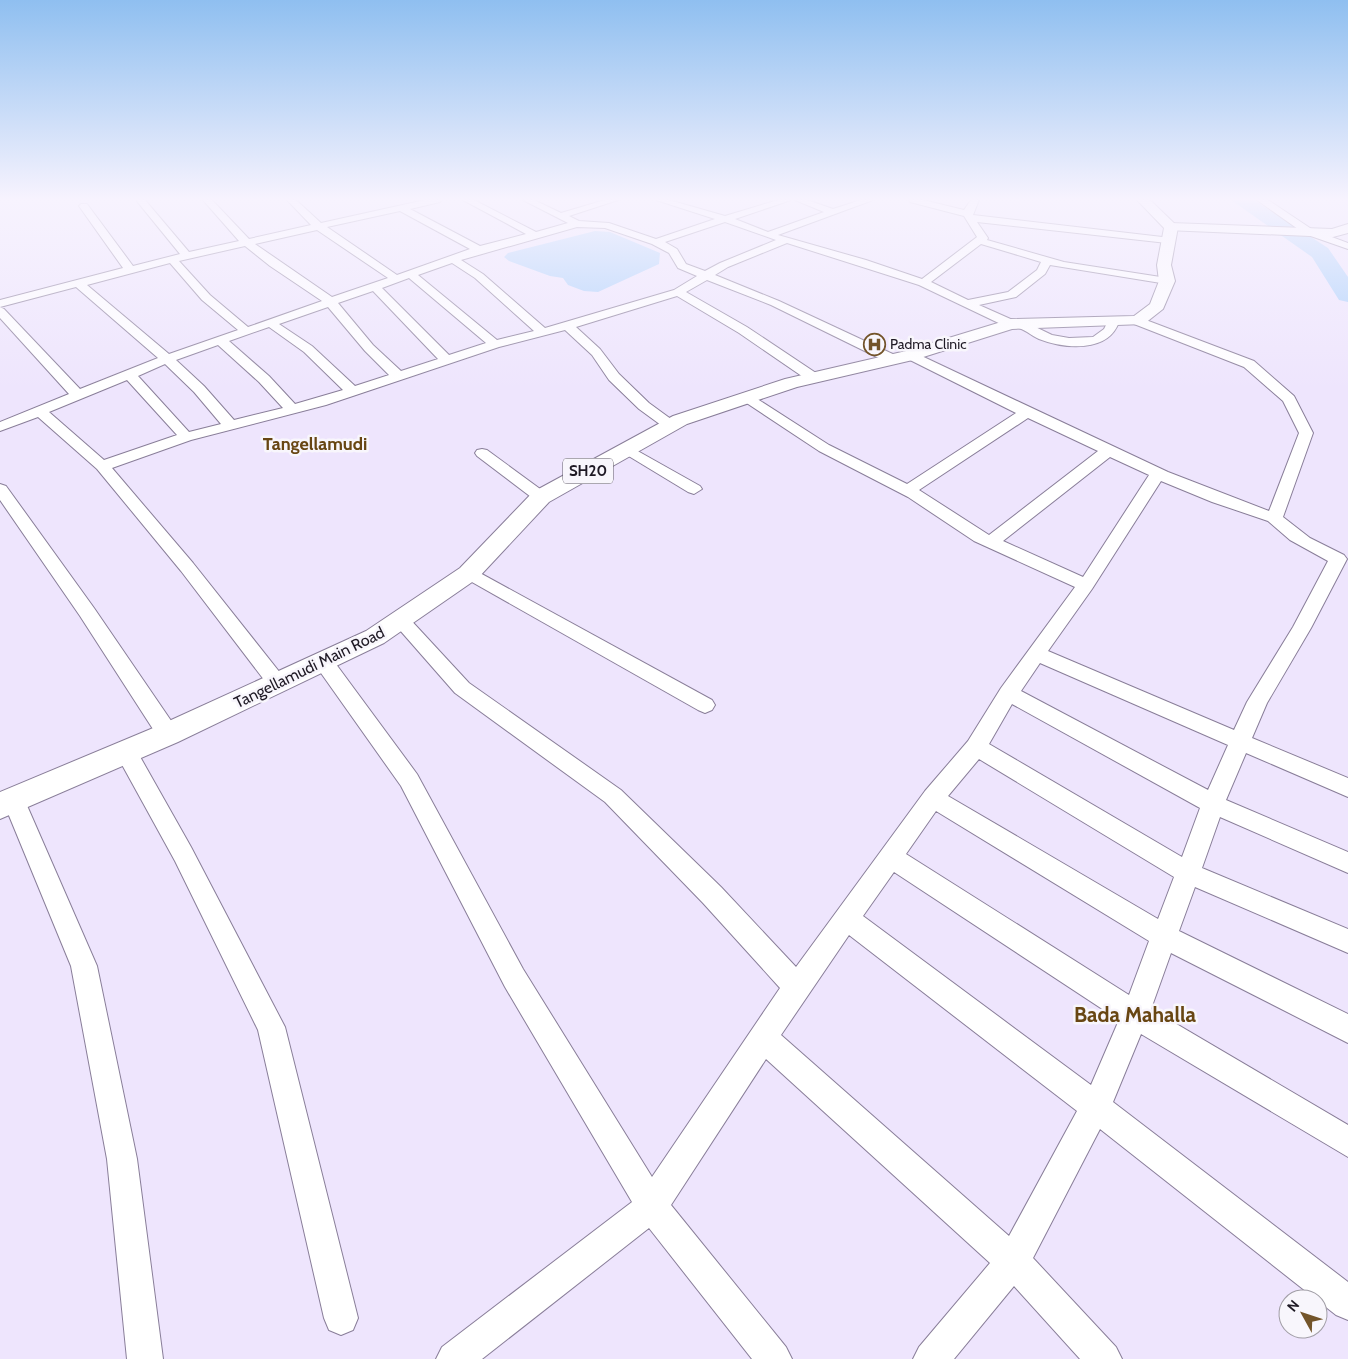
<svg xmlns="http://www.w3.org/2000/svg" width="1348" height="1359" font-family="Cabin,sans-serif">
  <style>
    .water { fill: #aad0fb }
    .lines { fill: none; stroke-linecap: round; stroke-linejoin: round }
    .river { fill: #aad0fb; fill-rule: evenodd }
    .street-casing { stroke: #897e99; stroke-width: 2 }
    .secondary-casing { stroke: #897e99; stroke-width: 2 }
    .primary-casing { stroke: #897e99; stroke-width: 2 }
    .street { fill: #fff; fill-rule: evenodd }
    .secondary { fill: #fff; fill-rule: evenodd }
    .primary { fill: #fff; fill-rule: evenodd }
    .labels { text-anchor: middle; stroke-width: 5; stroke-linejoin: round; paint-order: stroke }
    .far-poi-label { font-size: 14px; fill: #1e1924; stroke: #f8f6fc; text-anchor: start }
    .shield { fill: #f8f6fc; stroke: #5f5b65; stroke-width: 1 }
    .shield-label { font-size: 15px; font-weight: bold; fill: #1e1924 }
    .street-label { font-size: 16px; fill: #1e1924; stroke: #f8f6fc }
    .far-district-label { font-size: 18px; font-weight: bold; fill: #684613; stroke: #f8f6fc }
    .near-neighbourhood-label { font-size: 21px; font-weight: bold; fill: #684613; stroke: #f8f6fc }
  </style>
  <rect width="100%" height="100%" fill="#eee5fd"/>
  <polygon class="water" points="595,231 610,232 660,253 659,264 598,292 584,291 568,285 563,278 550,276 509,261 504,257 508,253"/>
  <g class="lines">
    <polygon class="river" points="1231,200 1254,200 1328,248 1348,277 1348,302 1339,300 1312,257"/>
    <defs>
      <g id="street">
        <path d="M136 200H145L189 252 239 241 203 200H212L249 239 311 225 287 200H296L321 223 425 200H441L440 202 410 209 480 246 526 234 463 200H474L536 232 568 223 523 200H534L561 213 605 200H618L569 216 579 221 609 223 656 239 715 219 656 200H669L725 216 778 200H791L735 219 768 232 824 212 795 200H807L833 209 861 200H873L778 235 866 260 922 279 977 237 964 216 910 202 909 200H923L964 210 971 200H979L973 215 1171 238 1172 240 1167 243 977 222 988 238 987 240 1064 262 1167 278 1173 281 1167 284 1050 265 1045 274 1016 297 979 305 1015 321H1023L1052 335 1069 338 1093 337 1104 329 1109 319H1117L1119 322C1108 353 1065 349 1039 339 1032 336 1022 327 1014 327 1012 327 1009 327 1007 327L919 285 787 243 728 267 715 275 779 301 897 356 898 359 897 362H887L771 305 707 280 686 292 747 327 819 375 821 378 819 381H809L739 333 677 296 576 327 600 349 619 374 649 403 675 422 677 425 675 428H665L639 409 609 380 592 355 565 330 499 347 326 405 191 440 112 468 193 563 285 679 288 684 285 689 278 691 271 689 181 571 97 469 38 417 0 431V422L69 394 0 318V300L123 268 79 206 81 204H87L133 266 180 254ZM400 211 470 249 397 275 327 227ZM725 222 776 240 720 263 705 271 686 264 677 249 665 242ZM577 227 605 228 652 244 669 253 678 268 697 276 674 290 545 328 483 274 461 260ZM317 230 388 278 332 297 255 244ZM981 244 1041 262 1037 270 1008 292 968 300 931 282ZM245 246 270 266 322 301 248 327 210 295 179 261ZM170 263 202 300 238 330 169 354 87 285ZM452 263 475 278 534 331 497 340 418 275ZM409 278 486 343 449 355 382 288ZM76 287 158 358 80 389 4 309 0 307ZM373 291 438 359 401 371 373 345 338 303ZM328 307 365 351 389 375 355 386 312 346 279 324ZM269 327 304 352 343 390 295 404 269 376 229 341ZM218 345 259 382 283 408 234 420 204 386 176 360ZM165 364 194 392 221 424 189 432 138 376ZM127 380 177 435 104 460 49 412Z"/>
        <polygon points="1257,200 1268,200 1313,230 1348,243 1348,249 1305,234"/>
        <path d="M1138 317 1254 361 1294 396 1313 433 1283 517 1310 538 1344 555 1347 559 1311 628 1267 703 1252 738 1348 778V797L1246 753 1226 800 1348 852V873L1220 817 1202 868 1348 929V953L1195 887 1179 931 1348 1014V1043L1171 953 1151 1009 1348 1125V1157L1141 1034 1113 1102 1348 1282V1320L1336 1315 1100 1129 1033 1258 1116 1347 1122 1359H1080L1014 1286 954 1359H913L919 1347 990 1263 766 1059 671 1205 786 1347 792 1359H752L649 1228 482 1359H436L442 1347 632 1202 505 987 401 786 316 666 313 661 316 656 323 654 330 656 417 774 523 969 652 1177 780 988 703 903 605 802 455 693 391 620 393 616 400 614 407 616 469 683 621 790 721 887 796 967 925 791 968 741 1001 688 1075 587 974 541 908 497 819 451 739 398 746 394 751 395 829 445 907 484 1016 413 906 358 905 355 911 351 1168 472 1269 511 1299 433 1283 401 1244 367 1134 324 1132 321 1134 318ZM1028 418 1098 451 989 535 919 490ZM1110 457 1149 475 1083 577 1003 541ZM1161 481 1212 502 1268 521 1290 540 1328 561 1293 627 1247 702 1234 730 1048 651 1092 589ZM1040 663 1228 745 1208 790 1021 691ZM1012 704 1200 808 1182 857 989 744ZM979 759 1174 877 1158 919 948 796ZM936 811 1149 941 1129 995 906 854ZM894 872 1119 1020 1091 1085 863 916ZM849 935 1077 1111 1009 1236 781 1035Z"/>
        <polygon points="627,445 700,486 702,489 694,494 688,492 622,452 620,449"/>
        <polygon points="482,449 487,450 547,494 549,497 547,500 535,500 477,456 475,453 477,450"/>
        <polygon points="0,484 6,486 94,608 176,728 179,734 176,740 168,742 160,740 80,616 0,500"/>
        <polygon points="469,567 712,700 715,705 712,710 705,713 698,710 463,577 460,573 463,569"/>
        <polygon points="126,744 134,746 191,847 285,1027 358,1318 353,1330 341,1335 329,1330 324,1318 258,1030 175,861 115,752 118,746"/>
        <polygon points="14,792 22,794 25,801 97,966 137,1159 163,1359 127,1359 107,1159 71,966 3,801 6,794"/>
      </g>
      <polygon id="secondary" points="1171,223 1332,229 1348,224 1348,233 1333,237 1166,230 1164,227"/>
      <polygon id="primary" points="1137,200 1150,200 1178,227 1171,265 1175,281 1163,309 1144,324 1012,329 917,359 797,387 687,424 549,502 478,578 384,643 178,742 0,819 0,792 158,726 366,631 460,568 533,492 673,416 785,379 906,351 1011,319 1134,316 1150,304 1159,281 1157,265 1164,228"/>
    </defs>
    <use href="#street" class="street-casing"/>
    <use href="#secondary" class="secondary-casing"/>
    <use href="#primary" class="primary-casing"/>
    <use href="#street" class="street"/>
    <use href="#secondary" class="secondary"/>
    <use href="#primary" class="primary"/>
  </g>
  <linearGradient id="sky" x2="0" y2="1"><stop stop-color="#8fbff0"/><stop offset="0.51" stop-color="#f7f3fe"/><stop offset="1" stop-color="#f7f3fe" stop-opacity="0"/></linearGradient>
  <rect width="1348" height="390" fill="url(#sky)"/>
  <defs>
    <symbol id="hospital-ring" viewBox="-11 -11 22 22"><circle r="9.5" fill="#f8f6fc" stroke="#73542a" stroke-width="1.5"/><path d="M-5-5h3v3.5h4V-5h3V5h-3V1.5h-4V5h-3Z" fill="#73542a"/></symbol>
  </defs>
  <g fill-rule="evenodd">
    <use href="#hospital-ring" x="862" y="332" width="25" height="25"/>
  </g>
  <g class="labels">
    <g class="far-poi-label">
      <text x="890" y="349">Padma Clinic</text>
    </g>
    <rect class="shield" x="563" y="458.5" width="50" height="25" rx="4"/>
    <g class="shield-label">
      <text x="588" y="476">SH20</text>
    </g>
    <g class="street-label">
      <text transform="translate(309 667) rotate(-26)" y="6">Tangellamudi Main Road</text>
    </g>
    <g class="far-district-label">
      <text x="315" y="450">Tangellamudi</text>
    </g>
    <g class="near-neighbourhood-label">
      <text x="1135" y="1022">Bada Mahalla</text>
    </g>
  </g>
  <g transform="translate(1303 1314) rotate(310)"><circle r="24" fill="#f8f6fc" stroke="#a19ea6"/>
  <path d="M0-4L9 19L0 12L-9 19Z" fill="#73542a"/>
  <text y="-8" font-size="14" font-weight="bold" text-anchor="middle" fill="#1e1924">N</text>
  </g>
</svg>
